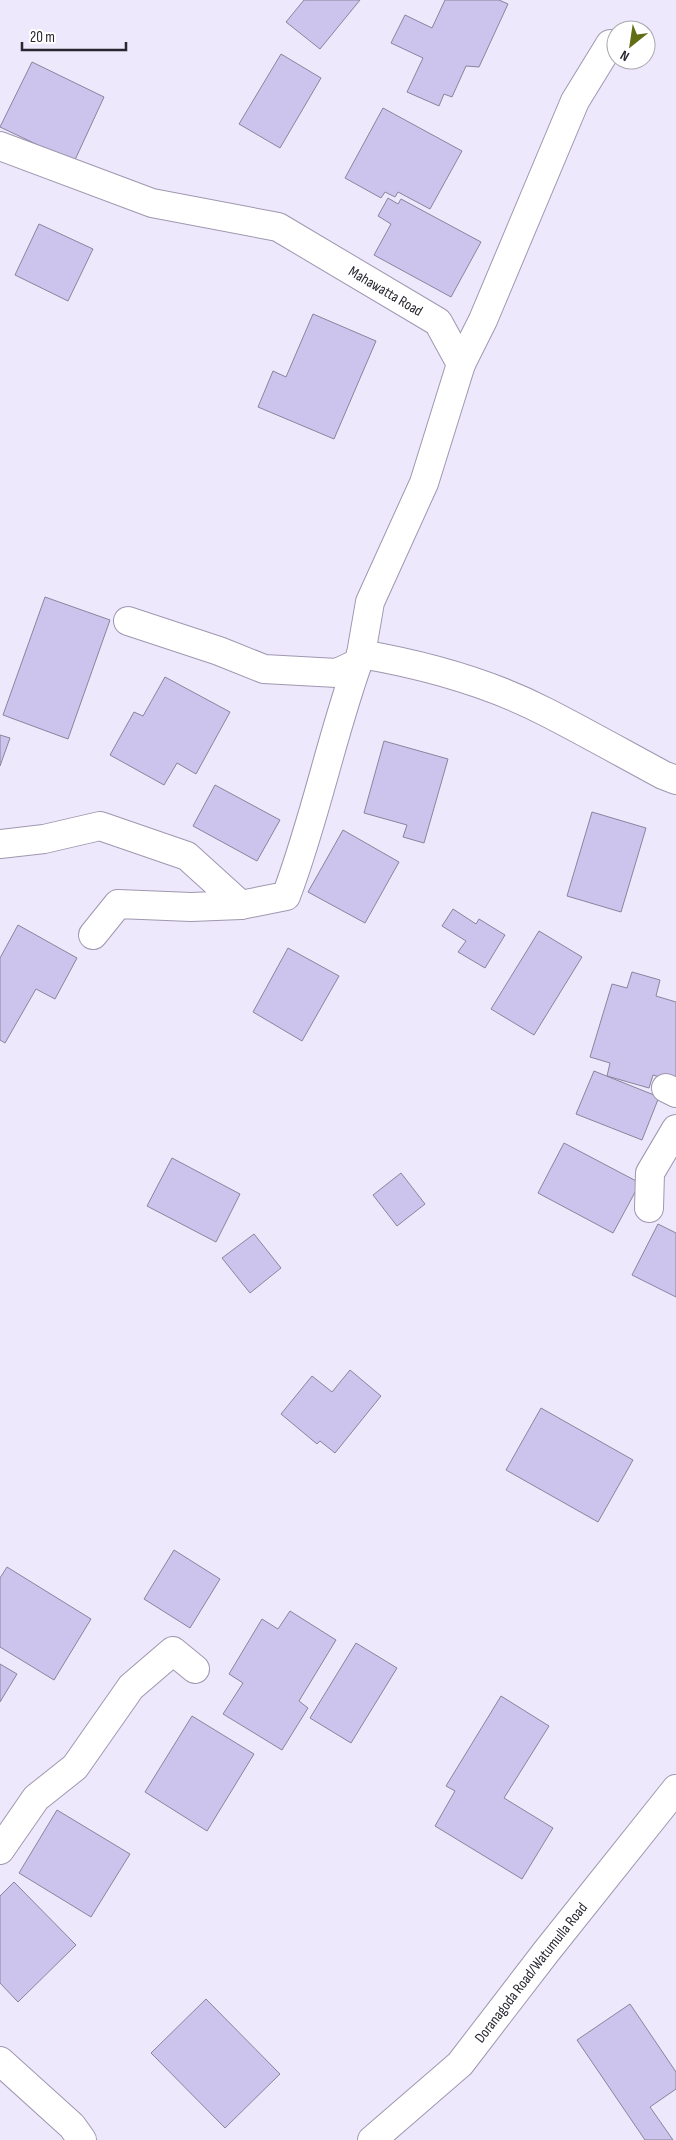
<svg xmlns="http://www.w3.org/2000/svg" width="676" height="2140" font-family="'Sofia Sans Condensed',sans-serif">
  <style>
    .building { fill: #cdc4ee; stroke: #8a849c }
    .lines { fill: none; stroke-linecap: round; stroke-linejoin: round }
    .minor-casing { stroke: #9f97af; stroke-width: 30 }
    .tertiary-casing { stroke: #9f97af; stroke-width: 30 }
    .minor { stroke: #fff; stroke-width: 28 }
    .tertiary { stroke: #fff; stroke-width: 28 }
    .labels { text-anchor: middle; stroke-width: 5; stroke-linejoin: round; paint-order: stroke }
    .street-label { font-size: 15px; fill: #29262f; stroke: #fff }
  </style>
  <rect width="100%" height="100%" fill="#eee8fd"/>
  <g class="building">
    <polygon points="304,0 360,0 320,49 286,22"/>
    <polygon points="445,0 499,0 508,4 479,67 466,66 452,97 444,94 439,106 407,92 423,58 391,43 405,15 432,28"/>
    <polygon points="281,54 321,78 280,148 239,124"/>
    <polygon points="32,62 104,97 74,162 0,127"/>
    <polygon points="383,108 462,151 430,209 398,192 395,197 385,192 381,198 345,178"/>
    <polygon points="388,198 398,204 401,199 481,242 451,297 374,255 391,224 378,216"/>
    <polygon points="39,224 93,249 68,301 15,275"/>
    <polygon points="313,314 376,341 334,439 258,407 273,371 286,377"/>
    <polygon points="45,597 110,620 68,739 3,715"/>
    <polygon points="165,677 230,712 196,774 177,763 164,785 110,755 134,712 143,716"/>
    <polygon points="0,735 10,738 0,766"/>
    <polygon points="384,741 448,759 424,843 403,837 407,825 364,813"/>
    <polygon points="215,785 280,820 257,861 193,826"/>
    <polygon points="592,812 646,828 621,912 567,896"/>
    <polygon points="343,830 399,862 365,923 308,892"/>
    <polygon points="453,909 476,924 479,919 505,935 485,968 458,952 466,941 442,926"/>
    <polygon points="18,925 77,958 55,999 36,989 5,1043 0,1040 0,958"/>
    <polygon points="539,931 582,957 534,1035 491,1009"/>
    <polygon points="288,948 339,976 302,1041 253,1012"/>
    <polygon points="632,972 660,980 656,996 676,1002 676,1082 653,1075 649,1088 607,1076 610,1063 590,1057 612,984 627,988"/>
    <polygon points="594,1071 659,1097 642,1140 576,1114"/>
    <polygon points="564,1143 640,1183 613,1233 538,1193"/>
    <polygon points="172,1158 240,1194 216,1242 147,1206"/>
    <polygon points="401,1173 425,1204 397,1226 373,1195"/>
    <polygon points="658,1224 676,1233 676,1297 632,1275"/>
    <polygon points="254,1234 281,1268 250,1293 222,1258"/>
    <polygon points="350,1370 381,1396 335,1453 320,1441 317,1444 281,1414 312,1376 332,1392"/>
    <polygon points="541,1408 633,1460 598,1522 506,1470"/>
    <polygon points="174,1550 220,1579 190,1628 144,1599"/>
    <polygon points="7,1567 91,1619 54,1680 0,1647 0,1578"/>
    <polygon points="290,1611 336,1640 299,1701 308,1708 282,1750 223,1714 243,1683 229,1674 262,1619 278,1629"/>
    <polygon points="356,1643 397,1668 351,1743 310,1718"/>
    <polygon points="0,1664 17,1674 0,1702"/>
    <polygon points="501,1696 549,1726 504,1798 553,1828 522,1879 435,1826 455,1791 446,1786"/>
    <polygon points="192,1716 254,1754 207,1831 145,1792"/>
    <polygon points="57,1810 130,1854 91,1917 19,1873"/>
    <polygon points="14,1882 76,1945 18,2002 0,1983 0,1896"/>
    <polygon points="206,1999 280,2074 225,2128 151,2053"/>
    <polygon points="630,2004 676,2072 676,2089 650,2107 673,2140 645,2140 577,2040"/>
  </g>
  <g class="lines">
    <defs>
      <g id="minor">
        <path id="s1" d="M0 146 152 203 278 227 438 322 461 364 424 483 370 602 361 654"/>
        <polyline points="461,364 483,320 575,101 610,44"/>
        <polyline points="128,621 219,651 264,669 337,673 358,663"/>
        <polyline points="0,844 44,839 100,826 187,856 241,905"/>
        <path d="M93 935 118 904 191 907 241 905 286 896C316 817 332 733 361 654 425 665 488 682 546 712 585 732 624 754 663 775L676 780"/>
        <polyline points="666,1088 676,1093"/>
        <polyline points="649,1208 650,1173 676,1129"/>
        <polyline points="0,1850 36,1798 75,1767 131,1687 173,1651 195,1669"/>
        <polyline points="0,2061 72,2126 82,2140"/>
      </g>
      <g id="tertiary">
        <path id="s2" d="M372 2140 460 2064 546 1952 676 1789"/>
      </g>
    </defs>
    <use href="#minor" class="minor-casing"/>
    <use href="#tertiary" class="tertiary-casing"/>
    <use href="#minor" class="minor"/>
    <use href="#tertiary" class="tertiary"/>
  </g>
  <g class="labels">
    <g class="street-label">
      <text dy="5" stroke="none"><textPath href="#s1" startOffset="416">Mahawatta Road</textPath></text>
      <text dy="5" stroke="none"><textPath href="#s2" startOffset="232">Doranagoda Road/Watumulla Road</textPath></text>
    </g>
  </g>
  <g transform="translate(631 45) rotate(210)"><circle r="24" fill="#ffffff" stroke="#a9a8ac"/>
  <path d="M0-4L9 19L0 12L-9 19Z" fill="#636d15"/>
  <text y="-8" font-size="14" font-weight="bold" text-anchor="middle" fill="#29262f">N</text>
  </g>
  <path d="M22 42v8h104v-8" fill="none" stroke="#29262f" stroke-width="2.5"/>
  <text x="30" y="42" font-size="15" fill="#29262f" stroke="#ffffff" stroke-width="4" paint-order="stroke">20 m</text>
</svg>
